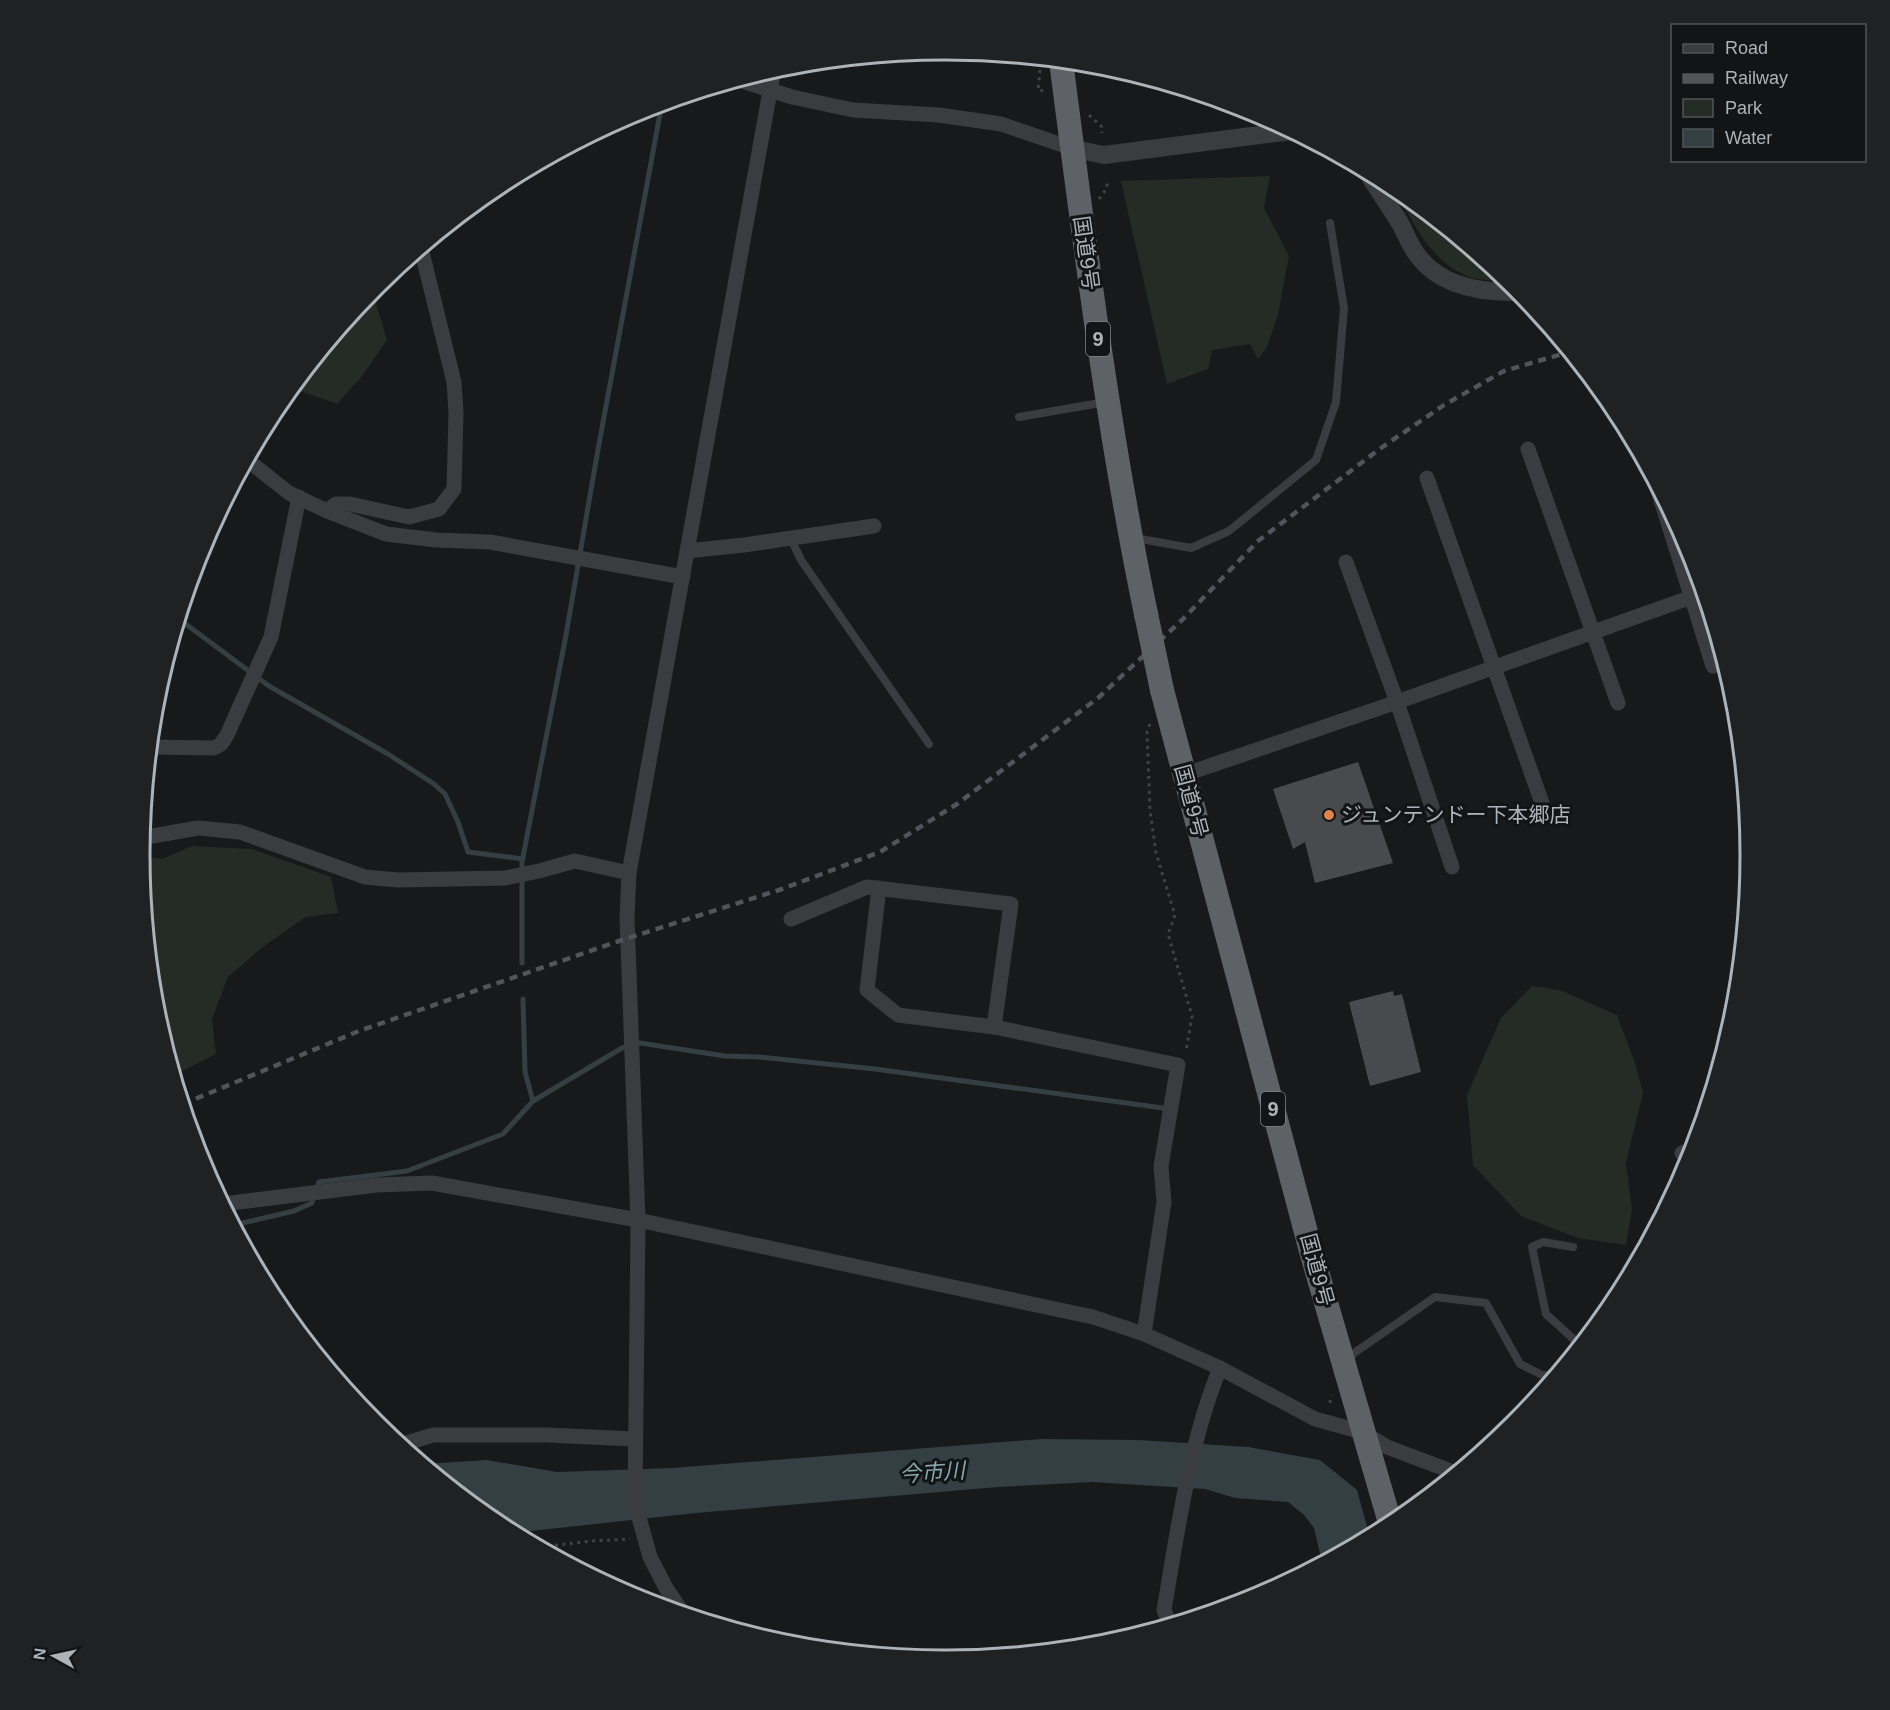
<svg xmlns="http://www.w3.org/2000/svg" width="1890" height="1710" font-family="Helvetica,'Noto Sans JP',sans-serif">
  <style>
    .green { fill: #252c25 }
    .water { fill: #333f42 }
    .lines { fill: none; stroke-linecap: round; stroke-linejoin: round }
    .stream { stroke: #333f42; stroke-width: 5 }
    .building { fill: #484a4d }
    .path { stroke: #404346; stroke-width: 3; stroke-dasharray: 3 4.5; stroke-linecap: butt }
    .service { stroke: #3a3c3f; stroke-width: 8 }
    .minor { stroke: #3a3c3f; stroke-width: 15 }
    .tertiary { stroke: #3a3c3f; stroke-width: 18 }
    .trunk { stroke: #5e6266; stroke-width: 24 }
    .rail { stroke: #515458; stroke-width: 4.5; stroke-dasharray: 8 6; stroke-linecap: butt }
    .trunk-bridge { stroke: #5e6266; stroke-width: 24 }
    .poi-dot { fill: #e0854a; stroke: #131415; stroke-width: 2 }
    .labels { text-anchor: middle; stroke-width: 6; stroke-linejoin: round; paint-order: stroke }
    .shield { fill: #131415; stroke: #7e8388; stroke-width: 1.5 }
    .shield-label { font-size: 20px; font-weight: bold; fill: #acb3b9 }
    .street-label { font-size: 21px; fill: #acb3b9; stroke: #131415 }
    .poi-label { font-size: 21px; fill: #acb3b9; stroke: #131415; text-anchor: start }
    .water-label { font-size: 22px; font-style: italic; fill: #87a8b0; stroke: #131415 }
    .rim { fill: none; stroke: #acb3b9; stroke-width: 3 }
  </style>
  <rect width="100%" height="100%" fill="#18191a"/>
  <g class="green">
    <polygon points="1270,176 1264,208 1289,256 1278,315 1267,347 1258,359 1250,344 1212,350 1208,369 1167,384 1121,181"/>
    <path d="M1393 185 1507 280C1496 280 1480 281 1470 277 1431 264 1410 218 1393 185Z"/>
    <polygon points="372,290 387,340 362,376 337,404 300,391 294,385"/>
    <polygon points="192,846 252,849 331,877 338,913 306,917 264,946 228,977 212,1019 216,1054 174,1075 155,1012 140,857 162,859"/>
    <polygon points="1532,986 1560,990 1617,1015 1635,1063 1643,1093 1626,1163 1632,1209 1626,1245 1578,1238 1521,1216 1473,1165 1467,1095 1501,1018"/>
  </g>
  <polygon class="water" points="1041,1439 1139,1440 1248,1447 1320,1460 1357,1490 1370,1537 1322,1562 1314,1528 1304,1515 1288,1502 1235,1498 1205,1489 1092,1482 998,1487 696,1513 513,1533 497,1525 423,1464 487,1460 557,1472 672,1468"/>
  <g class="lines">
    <g class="stream">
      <polyline points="179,619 269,686 388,754 434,784 445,794 458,822 468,852 523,859"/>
      <polyline points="522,963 522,862 566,635 597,455 662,103"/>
      <polyline points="523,999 525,1072 533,1101"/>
      <polyline points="234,1225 294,1211 312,1203 319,1182 407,1171 503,1134 533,1101 622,1048 640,1043 725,1056 759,1057 875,1069 1163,1108"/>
    </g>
  </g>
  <g class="building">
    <polygon points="1358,762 1393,863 1315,883 1305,842 1293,849 1273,789"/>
    <polygon points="1393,991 1394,996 1402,994 1421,1072 1370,1086 1349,1002"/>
  </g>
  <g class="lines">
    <g class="path">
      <polyline points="1040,70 1038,90 1044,91"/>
      <polyline points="1089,115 1102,127 1102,133"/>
      <polyline points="1099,199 1107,188 1107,180"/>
      <polyline points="1150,724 1147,732 1150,810 1156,853 1175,915 1168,934 1192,1016 1186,1051"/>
      <polyline points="1330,1403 1331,1395"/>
      <polyline points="540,1547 592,1541 630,1539"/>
    </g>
    <g class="service">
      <polyline points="1019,417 1106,402"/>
      <polyline points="1135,538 1191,548 1229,531 1316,460 1336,402 1344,308 1330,223"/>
      <polyline points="791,539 801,560 929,744"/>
      <polyline points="1573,1247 1543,1242 1532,1247 1546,1314 1580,1345"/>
      <polyline points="1348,1361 1354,1353 1435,1297 1486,1303 1520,1364 1542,1375 1555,1375"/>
    </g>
    <g class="minor">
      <polyline points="739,80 792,97 853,110 939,115 1001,124 1074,149"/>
      <polyline points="1528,449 1618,703"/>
      <polyline points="246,461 255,466 289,493 327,511 386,534 436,540 490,542 683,577"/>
      <polyline points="1427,478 1542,803"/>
      <polyline points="1656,484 1713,666"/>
      <polyline points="327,511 336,504 350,504 409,517 439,509 454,489 456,413 454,382 421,248"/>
      <polyline points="687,551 744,545 874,526"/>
      <polyline points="1346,562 1397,702 1452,867"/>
      <polyline points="150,747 214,748 221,744 227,735 271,637 299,497"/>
      <polyline points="1183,775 1397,702 1703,593"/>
      <polyline points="141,838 198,828 240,832 365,877 398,880 505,878 539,871 575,861 629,873"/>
      <polyline points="879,888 867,990 898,1015 994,1027 1178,1065 1161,1166 1164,1202 1144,1334"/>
      <polyline points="791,919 867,887 1011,904 994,1027"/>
      <polyline points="1682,1153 1693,1149"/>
      <polyline points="223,1204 377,1185 432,1183 638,1220 1093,1317 1144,1334 1220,1368 1315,1419 1362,1432 1387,1447 1456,1473"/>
      <polyline points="400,1445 433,1435 548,1435 634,1439"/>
      <polyline points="683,1613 666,1588 650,1557 635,1503 638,1220 627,917 629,873 774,69"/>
      <path d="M1170 1624 1164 1610C1178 1529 1189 1444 1220 1368"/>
    </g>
    <g class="tertiary">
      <polyline points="1074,149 1104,155 1291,131"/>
      <path d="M1367 172C1378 189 1389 206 1400 223 1406 234 1410 246 1418 256 1441 287 1484 293 1520 292"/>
    </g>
    <g class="trunk">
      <path d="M1061 61C1085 246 1108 431 1146 614"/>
      <polyline points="1162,690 1311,1251 1391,1526"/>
    </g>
    <polyline class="rail" points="183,1104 359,1031 619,941 782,889 880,852 957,804 1098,698 1182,620 1258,541 1381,448 1444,405 1504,371 1569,352"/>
    <polyline class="trunk-bridge" points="1146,614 1162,690"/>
  </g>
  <circle class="poi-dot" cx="1329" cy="815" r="6"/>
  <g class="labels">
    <g class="shield">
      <rect x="1086" y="322" width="24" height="34" rx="4.5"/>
      <rect x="1261" y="1092" width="24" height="34" rx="4.5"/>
    </g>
    <g class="shield-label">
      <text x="1098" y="346">9</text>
      <text x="1273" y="1116">9</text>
    </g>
    <g class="street-label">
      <text transform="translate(1086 253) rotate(82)" y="7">国道9号</text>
      <text transform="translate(1191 801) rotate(75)" y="7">国道9号</text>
      <text transform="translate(1317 1270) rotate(75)" y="7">国道9号</text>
    </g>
    <g class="poi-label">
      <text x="1341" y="822">ジュンテンドー下本郷店</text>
    </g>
    <g class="water-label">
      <text transform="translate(932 1472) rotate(-4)" y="8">今市川</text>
    </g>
  </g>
  <path d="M0 0H1890V1710H0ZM150 855a795 795 0 1 1 1590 0a795 795 0 1 1-1590 0Z" fill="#1f2122" fill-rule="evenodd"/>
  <path class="rim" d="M150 855a795 795 0 1 1 1590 0a795 795 0 1 1-1590 0Z"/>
  <rect x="1671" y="24" width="195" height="138" fill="#131415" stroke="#505457" stroke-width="1.5"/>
  <rect x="1683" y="44" width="30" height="9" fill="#3a3c3f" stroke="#505457" stroke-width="1.5"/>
  <text x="1725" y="54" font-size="18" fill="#acb3b9">Road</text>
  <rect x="1683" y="74" width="30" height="9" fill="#515458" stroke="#505457" stroke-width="1.5"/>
  <text x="1725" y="84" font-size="18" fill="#acb3b9">Railway</text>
  <rect x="1683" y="99" width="30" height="18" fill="#252c25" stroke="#505457" stroke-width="1.5"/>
  <text x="1725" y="114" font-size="18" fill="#acb3b9">Park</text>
  <rect x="1683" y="129" width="30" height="18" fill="#333f42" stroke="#505457" stroke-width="1.5"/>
  <text x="1725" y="144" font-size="18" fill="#acb3b9">Water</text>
  <g transform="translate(54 1656) rotate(278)" stroke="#131415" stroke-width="4.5" paint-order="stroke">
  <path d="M0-4.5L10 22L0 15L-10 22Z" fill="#acb3b9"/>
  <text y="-9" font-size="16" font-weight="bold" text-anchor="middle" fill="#acb3b9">N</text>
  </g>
</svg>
